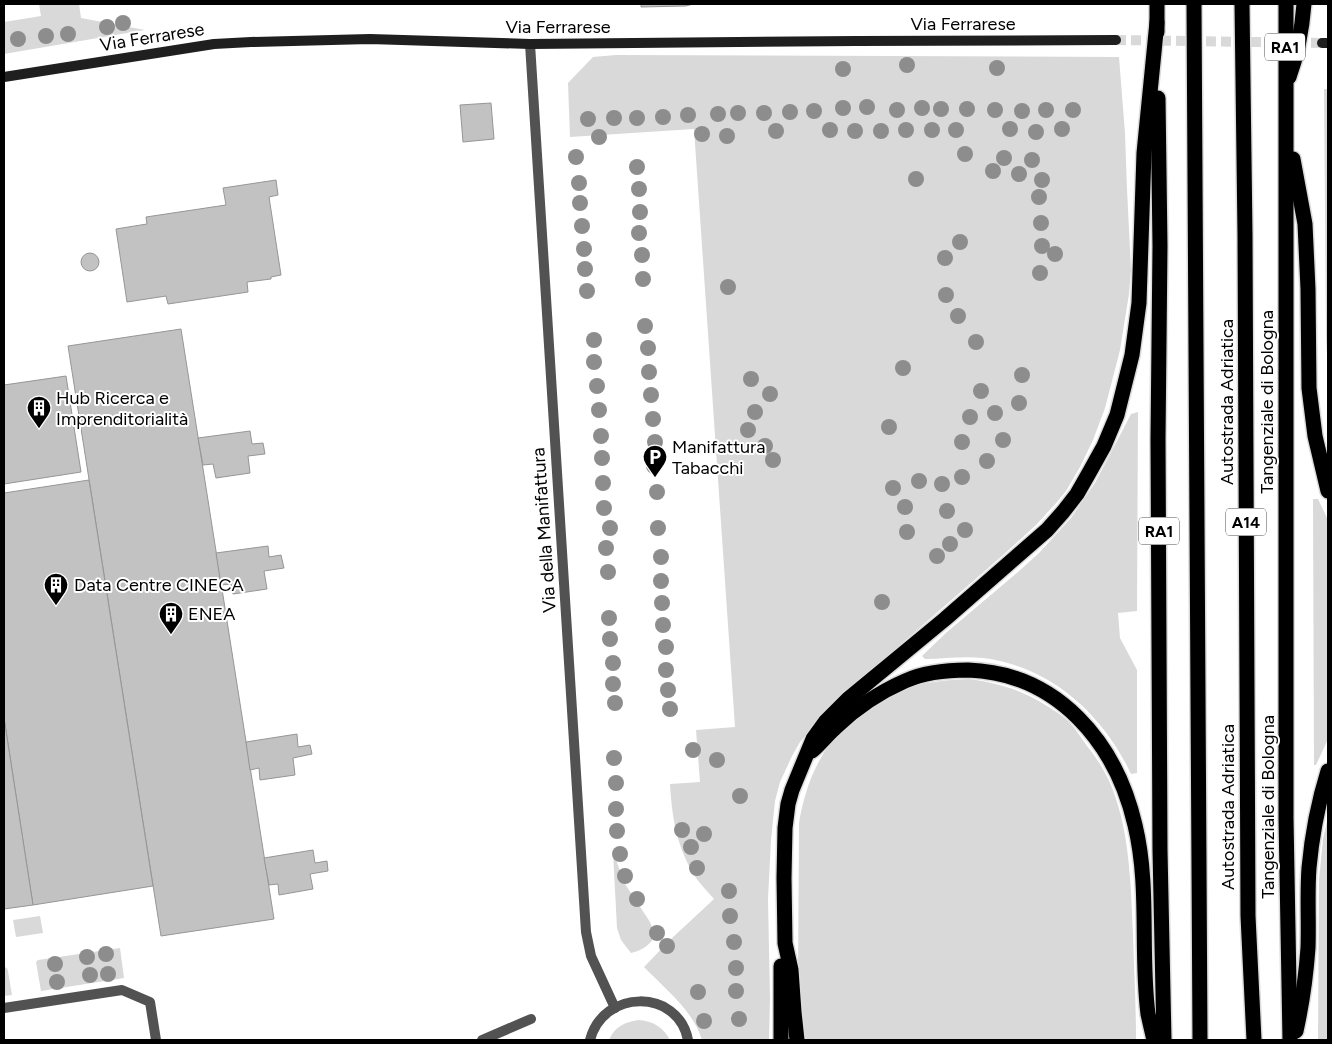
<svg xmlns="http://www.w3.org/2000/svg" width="1332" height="1044" font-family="Figtree,sans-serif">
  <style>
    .green { fill: #d9d9d9 }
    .building { fill: #c2c2c2; stroke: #969696 }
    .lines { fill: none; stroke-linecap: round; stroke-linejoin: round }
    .secondary-tunnel { stroke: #d9d9d9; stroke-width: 10; stroke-dasharray: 10 5; stroke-linecap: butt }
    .highway-casing { stroke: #dbdbdb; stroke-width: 18 }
    .lane { stroke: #525252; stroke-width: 10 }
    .street { stroke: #525252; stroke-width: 10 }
    .secondary { stroke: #1f1f1f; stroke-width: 10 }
    .highway { stroke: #000; stroke-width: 15 }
    .tree { fill: #8d8d8d }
    .labels { text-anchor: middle; stroke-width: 4; stroke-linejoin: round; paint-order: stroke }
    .shield { fill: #fff; stroke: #4c4c4c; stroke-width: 1 }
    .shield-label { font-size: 16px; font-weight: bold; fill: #000 }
    .street-label { font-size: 18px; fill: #000; stroke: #fff }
    .poi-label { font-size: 18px; fill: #000; stroke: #fff; text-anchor: start }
  </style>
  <rect width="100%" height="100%" fill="#fff"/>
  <g class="green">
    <polygon points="39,4 79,4 81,18 145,30 4,54 4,22 41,16"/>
    <path d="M616 55 1119 57 1125 133 1127 189 1131 270 1129 294 1120 350 1105 408 1093 440 1080 467 1066 491 1057 502 1036 525 1002 556 832 704 800 742 792 756 780 782 775 801 771 840 768 899 770 999 769 1040H702C693 1010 665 989 644 967L671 939 714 899C708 892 701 885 696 878 677 848 672 819 670 784L700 782 696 730 735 727 694 129 570 137 568 83 593 57Z"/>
    <polygon points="1324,89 1328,89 1328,370 1326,338"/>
    <path d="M1138 412 1137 611 1118 613 1120 638 1137 670V773L1131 774C1103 714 1050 666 983 658 962 656 945 659 925 659L922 656 947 632 1018 572 1039 553 1071 518 1095 483 1131 414Z"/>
    <polygon points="1313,499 1318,499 1328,520 1328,739 1316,765 1314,765"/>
    <path d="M969 679C998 683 1023 690 1047 706 1055 711 1062 715 1069 722 1076 729 1081 738 1087 746 1100 762 1110 779 1116 799 1130 841 1131 890 1133 934 1134 969 1136 1005 1136 1040H806L801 1017 798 979 799 823C804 793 814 763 834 739 841 731 851 724 859 716 872 706 886 696 901 690 923 682 946 680 969 679Z"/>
    <polygon points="1328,817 1328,1040 1318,1040 1319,880 1323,839"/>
    <path d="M613 852 625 884 650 922 655 935C651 945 641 951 631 953L621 940 617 928Z"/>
    <polygon points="40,916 43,933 16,937 13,920"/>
    <polygon points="120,948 124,978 41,991 36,962 38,960"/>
    <polygon points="4,967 7,968 8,971 12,995 4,996"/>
    <path d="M638 1020C653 1021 663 1027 670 1040H609C614 1027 625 1022 638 1020Z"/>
  </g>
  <g class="building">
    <polygon points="641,4 693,4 686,6 641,7"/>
    <polygon points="491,103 494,139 463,142 460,105"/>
    <polygon points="276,180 278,195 269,197 281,275 271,277 271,279 247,282 248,292 168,304 166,296 127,302 116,229 147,224 146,217 226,205 223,188"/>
    <circle cx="90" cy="262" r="9"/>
    <polygon points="181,329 274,919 161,936 68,346"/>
    <polygon points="66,376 81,472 4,484 4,385"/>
    <polygon points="250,431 252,444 263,443 265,454 248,456 250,473 216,478 213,464 203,465 198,438"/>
    <polygon points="89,480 153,886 33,905 4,718 4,493"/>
    <polygon points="268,546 269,557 281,555 284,568 264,571 267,589 233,594 231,584 221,585 216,553"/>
    <polygon points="4,718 33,905 4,909"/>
    <polygon points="297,734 298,747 310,745 312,754 293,758 295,775 260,780 259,768 250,770 246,742"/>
    <polygon points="313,850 315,863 327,861 328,871 310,874 313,889 279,895 278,884 269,885 264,858"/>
  </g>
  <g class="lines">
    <polyline class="secondary-tunnel" points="1116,40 1322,43"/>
    <defs>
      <g id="highway">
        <polyline points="1157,4 1157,32"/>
        <polyline points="1194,4 1200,1040"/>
        <polyline points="1242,4 1245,235 1248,916 1254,1040"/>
        <polyline points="1286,4 1286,818 1290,1040"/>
        <path d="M1289 77C1298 53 1302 29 1304 4"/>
        <polyline points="1158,98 1160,246 1158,439 1160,850 1164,1040"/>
        <polyline points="1293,159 1305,224 1308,289 1309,388 1315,436 1328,491"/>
        <path d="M812 751C821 743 828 734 836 727 856 708 880 692 905 681 925 672 947 670 968 670 1058 673 1116 743 1135 825 1150 887 1140 952 1148 1014 1150 1023 1152 1032 1154 1040"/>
        <path d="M1296 1031C1302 1004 1306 976 1308 948 1309 922 1307 895 1309 868 1312 835 1318 803 1328 771"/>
        <polyline points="781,1040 781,966"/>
        <polyline points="797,1040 794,1012 791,970 785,943 784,878 785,828 788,804 792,790 813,739 826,721 848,699 945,619 1047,530 1063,512 1077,494 1089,473 1104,446 1117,415 1132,355 1139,303 1144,153 1157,22"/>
      </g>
    </defs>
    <use href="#highway" class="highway-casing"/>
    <g class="lane">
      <polyline points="4,1008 122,990 150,1002 156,1040"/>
      <polyline points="482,1040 531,1019"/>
    </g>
    <g class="street">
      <polyline points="530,44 586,932 591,956 615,1008"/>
      <path d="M590 1040C603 989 678 988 688 1040"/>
    </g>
    <g class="secondary">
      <polyline points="1322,43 1328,43"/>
      <polyline points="4,77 214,44 251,42 370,39 530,44 856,41 1116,40"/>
    </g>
    <use href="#highway" class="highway"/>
  </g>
  <g class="tree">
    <circle cx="123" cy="23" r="8"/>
    <circle cx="107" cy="27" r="8"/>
    <circle cx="68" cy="34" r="8"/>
    <circle cx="46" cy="36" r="8"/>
    <circle cx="18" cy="39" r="8"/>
    <circle cx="907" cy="65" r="8"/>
    <circle cx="997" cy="68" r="8"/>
    <circle cx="843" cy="69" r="8"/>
    <circle cx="867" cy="107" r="8"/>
    <circle cx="843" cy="108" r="8"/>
    <circle cx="922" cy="108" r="8"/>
    <circle cx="941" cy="109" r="8"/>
    <circle cx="967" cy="109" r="8"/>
    <circle cx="897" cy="110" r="8"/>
    <circle cx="995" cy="110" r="8"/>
    <circle cx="1046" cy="110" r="8"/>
    <circle cx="1073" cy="110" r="8"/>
    <circle cx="814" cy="111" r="8"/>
    <circle cx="1022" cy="111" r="8"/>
    <circle cx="790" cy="112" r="8"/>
    <circle cx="738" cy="113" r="8"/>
    <circle cx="764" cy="113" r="8"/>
    <circle cx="718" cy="114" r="8"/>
    <circle cx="688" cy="115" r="8"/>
    <circle cx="663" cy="117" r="8"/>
    <circle cx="614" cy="118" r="8"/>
    <circle cx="637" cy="118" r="8"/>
    <circle cx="588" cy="119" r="8"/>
    <circle cx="1010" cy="129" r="8"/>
    <circle cx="1062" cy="129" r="8"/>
    <circle cx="830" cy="130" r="8"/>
    <circle cx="906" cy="130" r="8"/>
    <circle cx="932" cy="130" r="8"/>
    <circle cx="956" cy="130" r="8"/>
    <circle cx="776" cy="131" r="8"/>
    <circle cx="855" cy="131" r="8"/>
    <circle cx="881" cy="131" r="8"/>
    <circle cx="1036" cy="132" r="8"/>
    <circle cx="702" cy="134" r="8"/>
    <circle cx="727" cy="136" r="8"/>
    <circle cx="599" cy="137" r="8"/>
    <circle cx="965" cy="154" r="8"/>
    <circle cx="576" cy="157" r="8"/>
    <circle cx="1004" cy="158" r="8"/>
    <circle cx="1032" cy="160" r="8"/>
    <circle cx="637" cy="167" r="8"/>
    <circle cx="993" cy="171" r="8"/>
    <circle cx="1019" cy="174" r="8"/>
    <circle cx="916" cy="179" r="8"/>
    <circle cx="1042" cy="180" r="8"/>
    <circle cx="579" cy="183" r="8"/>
    <circle cx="639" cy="189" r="8"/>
    <circle cx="1039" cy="197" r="8"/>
    <circle cx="580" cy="203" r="8"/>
    <circle cx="640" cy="212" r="8"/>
    <circle cx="1041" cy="223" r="8"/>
    <circle cx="582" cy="226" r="8"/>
    <circle cx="639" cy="233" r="8"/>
    <circle cx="960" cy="242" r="8"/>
    <circle cx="1042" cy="246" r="8"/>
    <circle cx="584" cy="249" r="8"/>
    <circle cx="1055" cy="254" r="8"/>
    <circle cx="642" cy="255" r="8"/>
    <circle cx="945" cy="258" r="8"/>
    <circle cx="585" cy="269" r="8"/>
    <circle cx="1040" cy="273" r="8"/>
    <circle cx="643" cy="279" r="8"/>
    <circle cx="728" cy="287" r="8"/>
    <circle cx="587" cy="291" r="8"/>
    <circle cx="946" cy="295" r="8"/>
    <circle cx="958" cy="316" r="8"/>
    <circle cx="645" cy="326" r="8"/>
    <circle cx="594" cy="340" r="8"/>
    <circle cx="976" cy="342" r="8"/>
    <circle cx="648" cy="348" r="8"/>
    <circle cx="594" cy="362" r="8"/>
    <circle cx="903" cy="368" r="8"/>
    <circle cx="649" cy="372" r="8"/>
    <circle cx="1022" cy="375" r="8"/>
    <circle cx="751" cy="379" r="8"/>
    <circle cx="597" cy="386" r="8"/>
    <circle cx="981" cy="391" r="8"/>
    <circle cx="770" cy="394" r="8"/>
    <circle cx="651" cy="395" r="8"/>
    <circle cx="1019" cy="403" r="8"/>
    <circle cx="599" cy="410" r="8"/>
    <circle cx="755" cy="412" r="8"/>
    <circle cx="995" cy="413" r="8"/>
    <circle cx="970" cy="417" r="8"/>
    <circle cx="653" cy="419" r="8"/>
    <circle cx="889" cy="427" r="8"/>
    <circle cx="748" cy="430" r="8"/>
    <circle cx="601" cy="436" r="8"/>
    <circle cx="1003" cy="440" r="8"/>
    <circle cx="655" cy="442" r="8"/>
    <circle cx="962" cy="442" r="8"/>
    <circle cx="765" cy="446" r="8"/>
    <circle cx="602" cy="458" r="8"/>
    <circle cx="773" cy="460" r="8"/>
    <circle cx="987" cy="461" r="8"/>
    <circle cx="654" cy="466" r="8"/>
    <circle cx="962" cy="477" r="8"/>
    <circle cx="919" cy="481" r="8"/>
    <circle cx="603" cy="483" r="8"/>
    <circle cx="942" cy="484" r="8"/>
    <circle cx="893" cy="488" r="8"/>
    <circle cx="657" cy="492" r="8"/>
    <circle cx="905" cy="507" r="8"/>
    <circle cx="604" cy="508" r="8"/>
    <circle cx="947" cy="511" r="8"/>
    <circle cx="610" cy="528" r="8"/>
    <circle cx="658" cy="528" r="8"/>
    <circle cx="965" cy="530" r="8"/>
    <circle cx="907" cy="532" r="8"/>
    <circle cx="950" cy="544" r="8"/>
    <circle cx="606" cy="548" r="8"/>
    <circle cx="937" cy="556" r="8"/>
    <circle cx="661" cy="557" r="8"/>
    <circle cx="608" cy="572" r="8"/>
    <circle cx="661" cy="581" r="8"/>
    <circle cx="882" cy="602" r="8"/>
    <circle cx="662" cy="603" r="8"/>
    <circle cx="609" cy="618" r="8"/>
    <circle cx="663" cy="625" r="8"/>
    <circle cx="610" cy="639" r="8"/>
    <circle cx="666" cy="647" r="8"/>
    <circle cx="613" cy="663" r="8"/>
    <circle cx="666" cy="670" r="8"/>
    <circle cx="613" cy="684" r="8"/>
    <circle cx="668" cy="690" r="8"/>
    <circle cx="615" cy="703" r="8"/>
    <circle cx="670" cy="709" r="8"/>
    <circle cx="693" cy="750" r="8"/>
    <circle cx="614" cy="758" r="8"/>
    <circle cx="717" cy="760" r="8"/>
    <circle cx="616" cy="783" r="8"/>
    <circle cx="740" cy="796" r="8"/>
    <circle cx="616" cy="809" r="8"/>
    <circle cx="682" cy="830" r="8"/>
    <circle cx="617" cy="831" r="8"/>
    <circle cx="704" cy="834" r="8"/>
    <circle cx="691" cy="847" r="8"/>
    <circle cx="620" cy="854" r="8"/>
    <circle cx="697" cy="868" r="8"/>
    <circle cx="625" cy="876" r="8"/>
    <circle cx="729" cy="891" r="8"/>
    <circle cx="637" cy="899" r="8"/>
    <circle cx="730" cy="916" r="8"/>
    <circle cx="657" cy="933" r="8"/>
    <circle cx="734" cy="942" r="8"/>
    <circle cx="667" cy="946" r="8"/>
    <circle cx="106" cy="954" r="8"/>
    <circle cx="87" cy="957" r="8"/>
    <circle cx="55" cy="964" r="8"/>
    <circle cx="736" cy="968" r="8"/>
    <circle cx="108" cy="974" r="8"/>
    <circle cx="90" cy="975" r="8"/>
    <circle cx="57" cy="982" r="8"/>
    <circle cx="736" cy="991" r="8"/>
    <circle cx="698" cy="992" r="8"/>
    <circle cx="739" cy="1019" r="8"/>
    <circle cx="704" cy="1021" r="8"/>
  </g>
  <defs>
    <symbol id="building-pin" viewBox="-11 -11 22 30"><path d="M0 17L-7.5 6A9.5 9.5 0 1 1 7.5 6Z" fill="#000" stroke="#fff"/><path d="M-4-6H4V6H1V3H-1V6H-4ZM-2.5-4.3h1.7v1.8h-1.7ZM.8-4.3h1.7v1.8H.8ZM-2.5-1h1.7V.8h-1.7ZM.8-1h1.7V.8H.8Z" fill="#fff"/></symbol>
    <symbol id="parking-pin" viewBox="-11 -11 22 30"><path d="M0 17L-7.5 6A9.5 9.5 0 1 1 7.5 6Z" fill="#000" stroke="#fff"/><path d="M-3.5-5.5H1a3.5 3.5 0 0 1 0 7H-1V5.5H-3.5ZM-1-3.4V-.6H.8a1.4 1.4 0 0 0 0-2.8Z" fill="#fff"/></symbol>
  </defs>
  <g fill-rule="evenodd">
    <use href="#building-pin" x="25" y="394" width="28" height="38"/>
    <use href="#parking-pin" x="641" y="443" width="28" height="38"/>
    <use href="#building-pin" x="42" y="571" width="28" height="38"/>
    <use href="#building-pin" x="157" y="600" width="28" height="38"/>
  </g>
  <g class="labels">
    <g class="shield">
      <rect x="1265" y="33.5" width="40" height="27" rx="4"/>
      <rect x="1226" y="508.5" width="40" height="27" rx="4"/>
      <rect x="1139" y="517.5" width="40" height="27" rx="4"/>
    </g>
    <g class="shield-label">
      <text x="1285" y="53">RA1</text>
      <text x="1246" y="528">A14</text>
      <text x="1159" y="537">RA1</text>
    </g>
    <g class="street-label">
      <text x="963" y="30">Via Ferrarese</text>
      <text x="558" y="33">Via Ferrarese</text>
      <text transform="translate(152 37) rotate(-9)" y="6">Via Ferrarese</text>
      <text transform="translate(1227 402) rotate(-90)" y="6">Autostrada Adriatica</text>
      <text transform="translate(1267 402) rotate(-90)" y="6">Tangenziale di Bologna</text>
      <text transform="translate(544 530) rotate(-94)" y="6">Via della Manifattura</text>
      <text transform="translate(1228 807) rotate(-90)" y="6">Autostrada Adriatica</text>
      <text transform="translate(1268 807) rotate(-90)" y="6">Tangenziale di Bologna</text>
    </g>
    <g class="poi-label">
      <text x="56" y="404">Hub Ricerca e<tspan x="56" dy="21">Imprenditorialità</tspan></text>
      <text x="672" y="453">Manifattura<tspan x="672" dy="21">Tabacchi</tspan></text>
      <text x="74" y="591">Data Centre CINECA</text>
      <text x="188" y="620">ENEA</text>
    </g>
  </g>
  <rect width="1332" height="1044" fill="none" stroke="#000000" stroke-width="10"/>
</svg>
